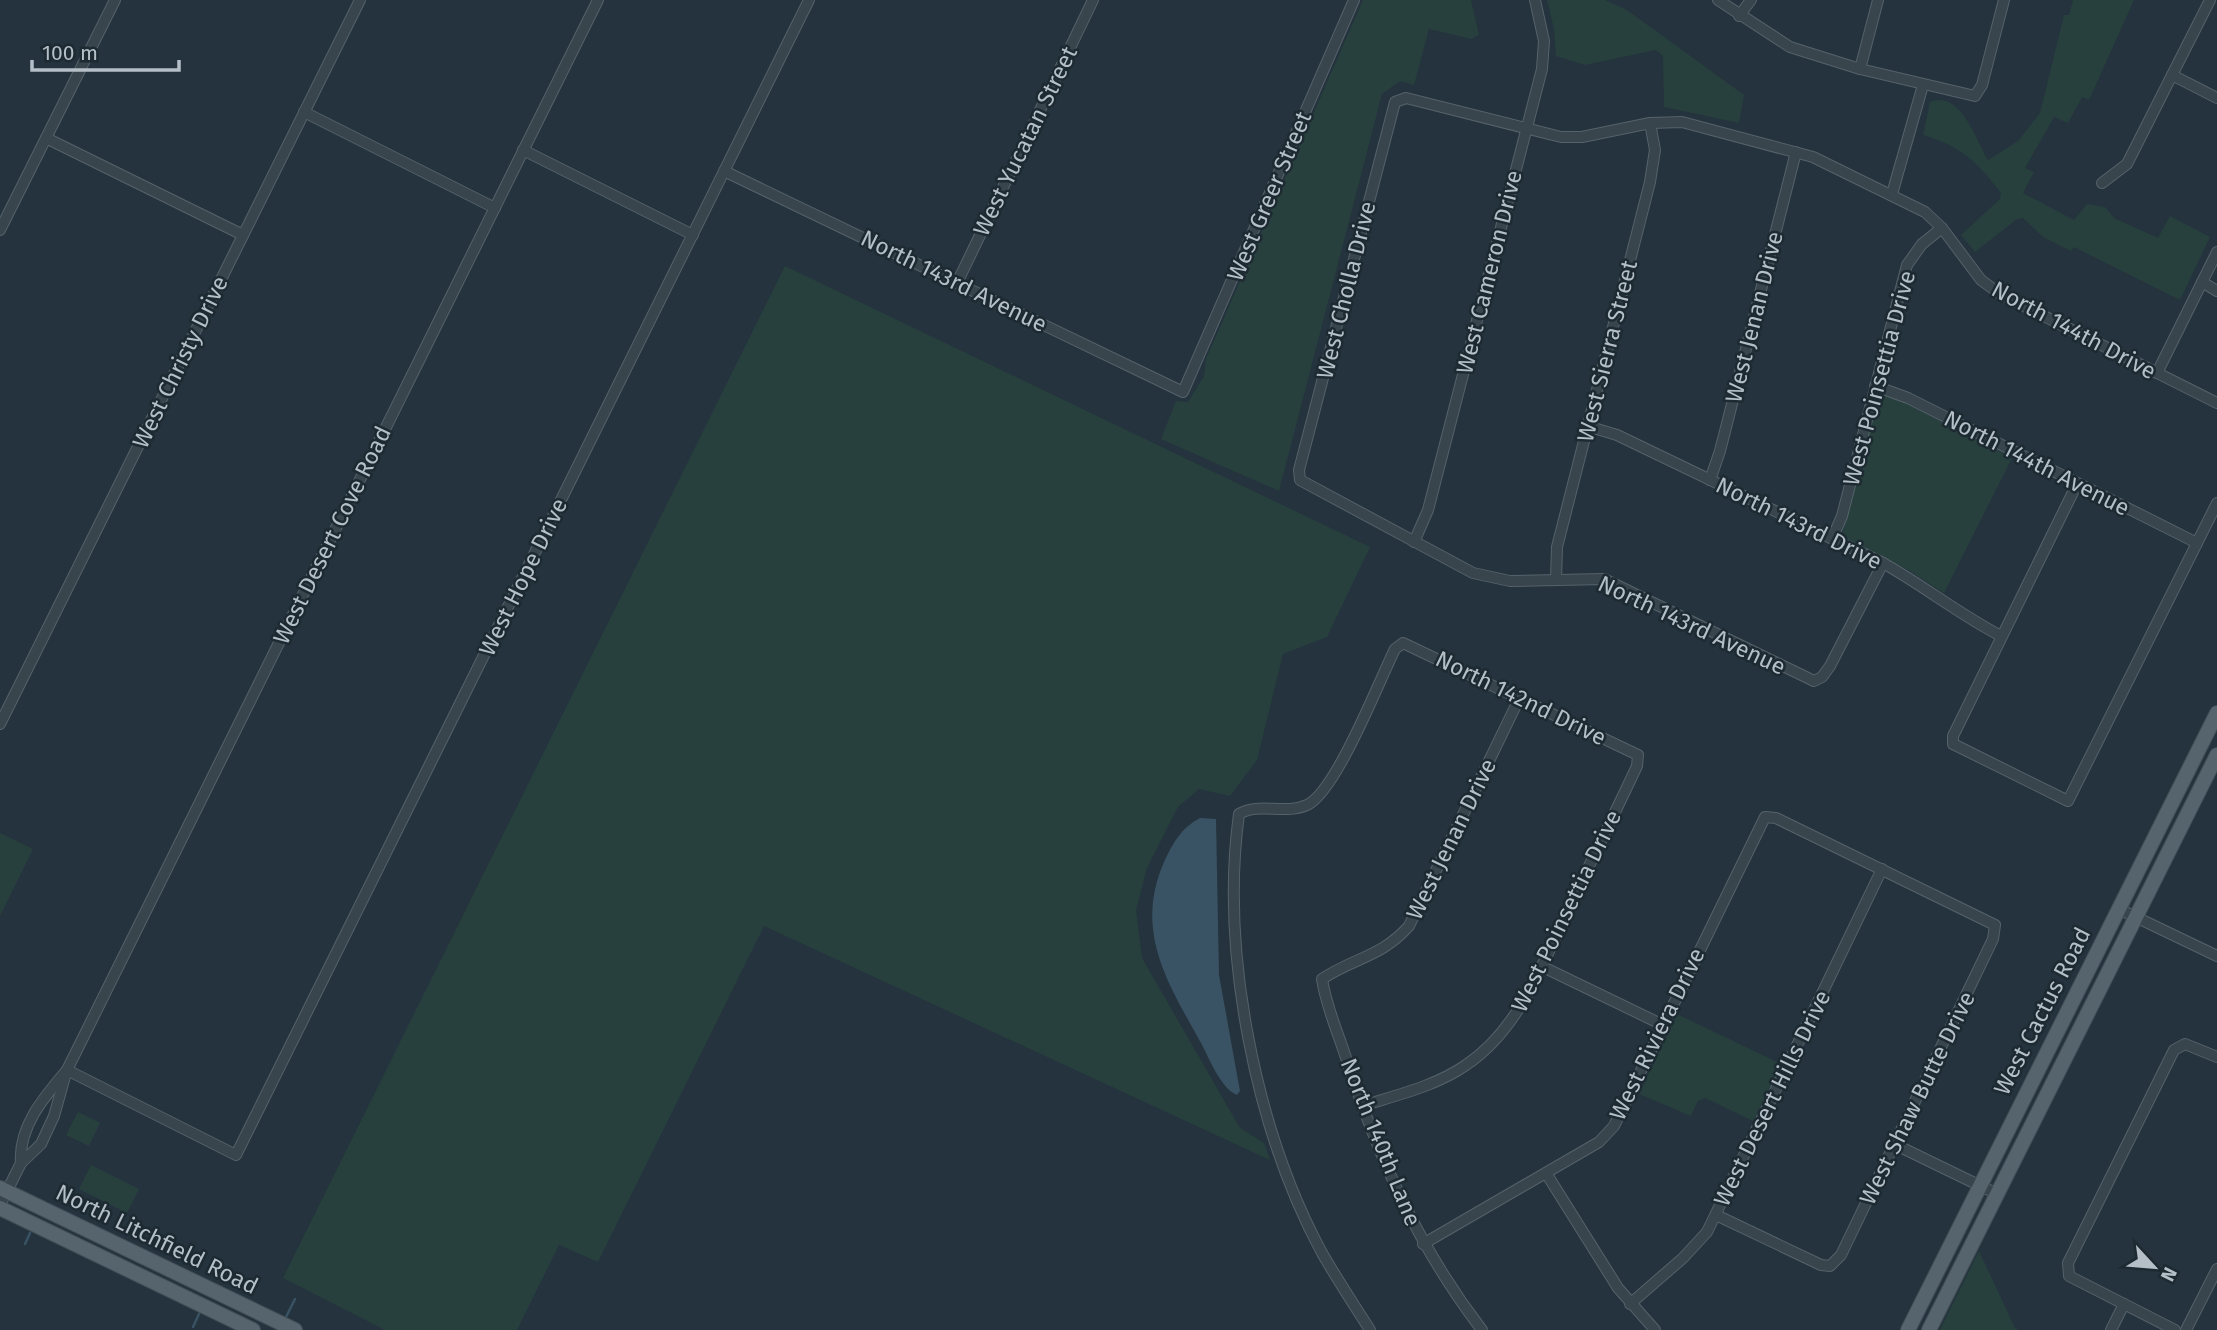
<svg xmlns="http://www.w3.org/2000/svg" width="2217" height="1330" font-family="'Fira Sans',sans-serif">
  <style>
    .green { fill: #27403e }
    .water { fill: #395264 }
    .lines { fill: none; stroke-linecap: round; stroke-linejoin: round }
    .stream { stroke: #395264; stroke-width: 2.5 }
    .minor-casing { stroke: #56626b; stroke-width: 12 }
    .major-casing { stroke: #414e56; stroke-width: 16 }
    .minor { stroke: #38454d; stroke-width: 10 }
    .major { stroke: #56646d; stroke-width: 14 }
    .labels { text-anchor: middle; stroke-width: 5; stroke-linejoin: round; paint-order: stroke }
    .street-label { font-size: 23px; fill: #b4bfc8; stroke: #1d2a32 }
  </style>
  <rect width="100%" height="100%" fill="#24333d"/>
  <g class="green">
    <polygon points="1363,0 1471,0 1479,35 1471,39 1429,29 1414,85 1400,81 1382,94 1279,491 1161,439 1176,401 1188,402 1204,376 1206,359"/>
    <polygon points="1547,0 1605,0 1627,10 1744,95 1739,123 1664,107 1663,56 1656,50 1585,65 1556,56 1554,29"/>
    <path d="M2073 0H2134L2089 100 2082 97 2068 123 2054 117 2025 168 2034 172 2023 193 2074 220 2087 204 2105 207 2114 218 2158 238 2170 216 2210 237 2180 300 2074 247 2071 251 2043 237 2023 218 2017 219 1975 252 1961 235 2000 199 2001 193C1977 162 1961 146 1923 135L1930 102C1960 89 1976 140 1988 160L2018 141 2040 113 2064 15H2069Z"/>
    <polygon points="785,266 1370,547 1327,637 1283,654 1257,760 1230,796 1199,789 1178,807 1147,868 1136,910 1142,958 1240,1128 1264,1143 1270,1160 764,926 598,1262 559,1245 517,1330 385,1330 283,1278"/>
    <polygon points="1885,392 2012,458 1944,593 1906,569 1844,539 1843,530 1877,396"/>
    <polygon points="0,833 33,849 0,916"/>
    <polygon points="1677,1014 1781,1064 1753,1121 1705,1098 1698,1101 1691,1116 1639,1094"/>
    <polygon points="78,1112 100,1123 89,1146 66,1135"/>
    <polygon points="91,1165 139,1189 127,1213 79,1189"/>
    <polygon points="1979,1251 2015,1328 2019,1330 1940,1330"/>
  </g>
  <path class="water" d="M1200 818 1216 819 1219 975 1240 1091 1237 1095C1221 1089 1209 1058 1201 1043 1167 982 1134 931 1164 862 1173 843 1181 828 1200 818Z"/>
  <g class="lines">
    <g class="stream">
      <polyline points="25,1244 30,1233"/>
      <polyline points="286,1317 295,1299"/>
      <polyline points="193,1327 199,1314"/>
    </g>
    <defs>
      <g id="minor">
        <polyline points="1718,0 1790,47 1860,69 1975,96 1982,85 2004,0"/>
        <polyline points="1739,16 1751,0"/>
        <polyline points="1860,69 1878,0"/>
        <polyline points="2172,75 2217,98"/>
        <polyline points="304,112 495,208"/>
        <polyline points="46,138 243,235"/>
        <polyline points="523,150 693,235"/>
        <polyline points="724,171 1183,392 1354,0"/>
        <polyline points="2102,183 2127,164 2210,0"/>
        <polyline points="1892,194 1923,85"/>
        <polyline points="0,230 115,0"/>
        <polyline points="2202,282 2217,291"/>
        <polyline points="957,283 1093,0"/>
        <polyline points="2157,373 2217,252"/>
        <polyline points="1875,386 1908,398 2197,543"/>
        <path d="M1587 426 1617 435 1883 563C1924 586 1960 615 2001 636"/>
        <polyline points="1710,480 1720,451 1796,152"/>
        <polyline points="2077,484 1953,736 1953,744 2068,801 2217,503"/>
        <polyline points="1832,539 1842,516 1907,265 1922,244 1942,228"/>
        <polyline points="1414,542 1428,510 1542,69 1544,41 1535,0"/>
        <polyline points="1883,563 1830,666 1822,677 1814,681 1604,579 1510,581 1473,573 1300,480 1299,470 1395,102 1406,98 1561,137 1582,137 1650,123 1682,122 1813,157 1925,212 1942,228 1981,280 2000,294 2217,403"/>
        <polyline points="1556,579 1557,547 1650,182 1655,150 1650,123"/>
        <polyline points="0,724 360,0"/>
        <polyline points="2119,909 2217,956"/>
        <polyline points="1541,966 1663,1025"/>
        <polyline points="67,1070 236,1155 809,0"/>
        <path d="M1362 1106C1397 1095 1436 1086 1466 1065 1520 1029 1543 962 1570 906 1592 859 1615 813 1637 766L1638 755 1403 643 1395 649C1379 681 1336 792 1307 805 1285 815 1259 802 1239 814 1220 952 1256 1131 1322 1253 1337 1279 1354 1305 1370 1330"/>
        <polyline points="1894,1144 1997,1194"/>
        <path d="M21 1163C18 1127 44 1097 67 1070L598 0"/>
        <polyline points="1546,1173 1618,1288 1655,1330"/>
        <polyline points="0,1205 21,1163 41,1144 54,1116 66,1073"/>
        <polyline points="1423,1244 1599,1142 1614,1126 1765,817 1776,818 1995,925 1993,939 1841,1255 1830,1266 1821,1265 1716,1215"/>
        <polyline points="1630,1304 1683,1258 1707,1232 1882,869"/>
        <path d="M1482 1330C1419 1248 1379 1159 1347 1061 1339 1035 1326 1007 1322 979 1355 957 1380 958 1409 926L1520 697"/>
        <polyline points="2111,1330 2124,1304"/>
        <polyline points="2175,1330 2069,1276 2068,1263 2174,1050 2185,1044 2217,1057"/>
        <polyline points="2186,1330 2217,1269"/>
      </g>
      <g id="major">
        <polyline points="0,1188 295,1330"/>
        <polyline points="0,1208 253,1330"/>
        <polyline points="1908,1330 2217,713"/>
        <polyline points="1929,1330 2217,755"/>
      </g>
    </defs>
    <use href="#minor" class="minor-casing"/>
    <use href="#major" class="major-casing"/>
    <use href="#minor" class="minor"/>
    <use href="#major" class="major"/>
  </g>
  <g class="labels">
    <g class="street-label">
      <text transform="translate(1025 141) rotate(-64)" y="8">West Yucatan Street</text>
      <text transform="translate(1269 196) rotate(-67)" y="8">West Greer Street</text>
      <text transform="translate(1489 272) rotate(-76)" y="8">West Cameron Drive</text>
      <text transform="translate(954 281) rotate(26)" y="8">North 143rd Avenue</text>
      <text transform="translate(1346 290) rotate(-76)" y="8">West Cholla Drive</text>
      <text transform="translate(1754 317) rotate(-76)" y="8">West Jenan Drive</text>
      <text transform="translate(2074 330) rotate(28)" y="8">North 144th Drive</text>
      <text transform="translate(1607 351) rotate(-76)" y="8">West Sierra Street</text>
      <text transform="translate(180 362) rotate(-64)" y="8">West Christy Drive</text>
      <text transform="translate(1879 378) rotate(-75)" y="8">West Poinsettia Drive</text>
      <text transform="translate(2037 463) rotate(27)" y="8">North 144th Avenue</text>
      <text transform="translate(1799 523) rotate(26)" y="8">North 143rd Drive</text>
      <text transform="translate(332 535) rotate(-64)" y="8">West Desert Cove Road</text>
      <text transform="translate(523 577) rotate(-64)" y="8">West Hope Drive</text>
      <text transform="translate(1692 625) rotate(25)" y="8">North 143rd Avenue</text>
      <text transform="translate(1521 698) rotate(26)" y="8">North 142nd Drive</text>
      <text transform="translate(1451 839) rotate(-64)" y="8">West Jenan Drive</text>
      <text transform="translate(1566 911) rotate(-64)" y="8">West Poinsettia Drive</text>
      <text transform="translate(2042 1011) rotate(-63)" y="8">West Cactus Road</text>
      <text transform="translate(1657 1034) rotate(-64)" y="8">West Riviera Drive</text>
      <text transform="translate(1772 1098) rotate(-64)" y="8">West Desert Hills Drive</text>
      <text transform="translate(1917 1098) rotate(-64)" y="8">West Shaw Butte Drive</text>
      <text transform="translate(1381 1142) rotate(68)" y="8">North 140th Lane</text>
      <text transform="translate(157 1239) rotate(26)" y="8">North Litchfield Road</text>
    </g>
  </g>
  <g transform="translate(2154 1267) rotate(116)" stroke="#1d2a32" stroke-width="5" paint-order="stroke">
  <path d="M0-5L12 26L0 18L-12 26Z" fill="#b4bfc8"/>
  <text y="-10" font-size="19" font-weight="bold" text-anchor="middle" fill="#b4bfc8">N</text>
  </g>
  <path d="M32 60v10h147v-10" fill="none" stroke="#b4bfc8" stroke-width="3.5"/>
  <text x="42" y="60" font-size="21" fill="#b4bfc8" stroke="#1d2a32" stroke-width="5" paint-order="stroke">100 m</text>
</svg>
